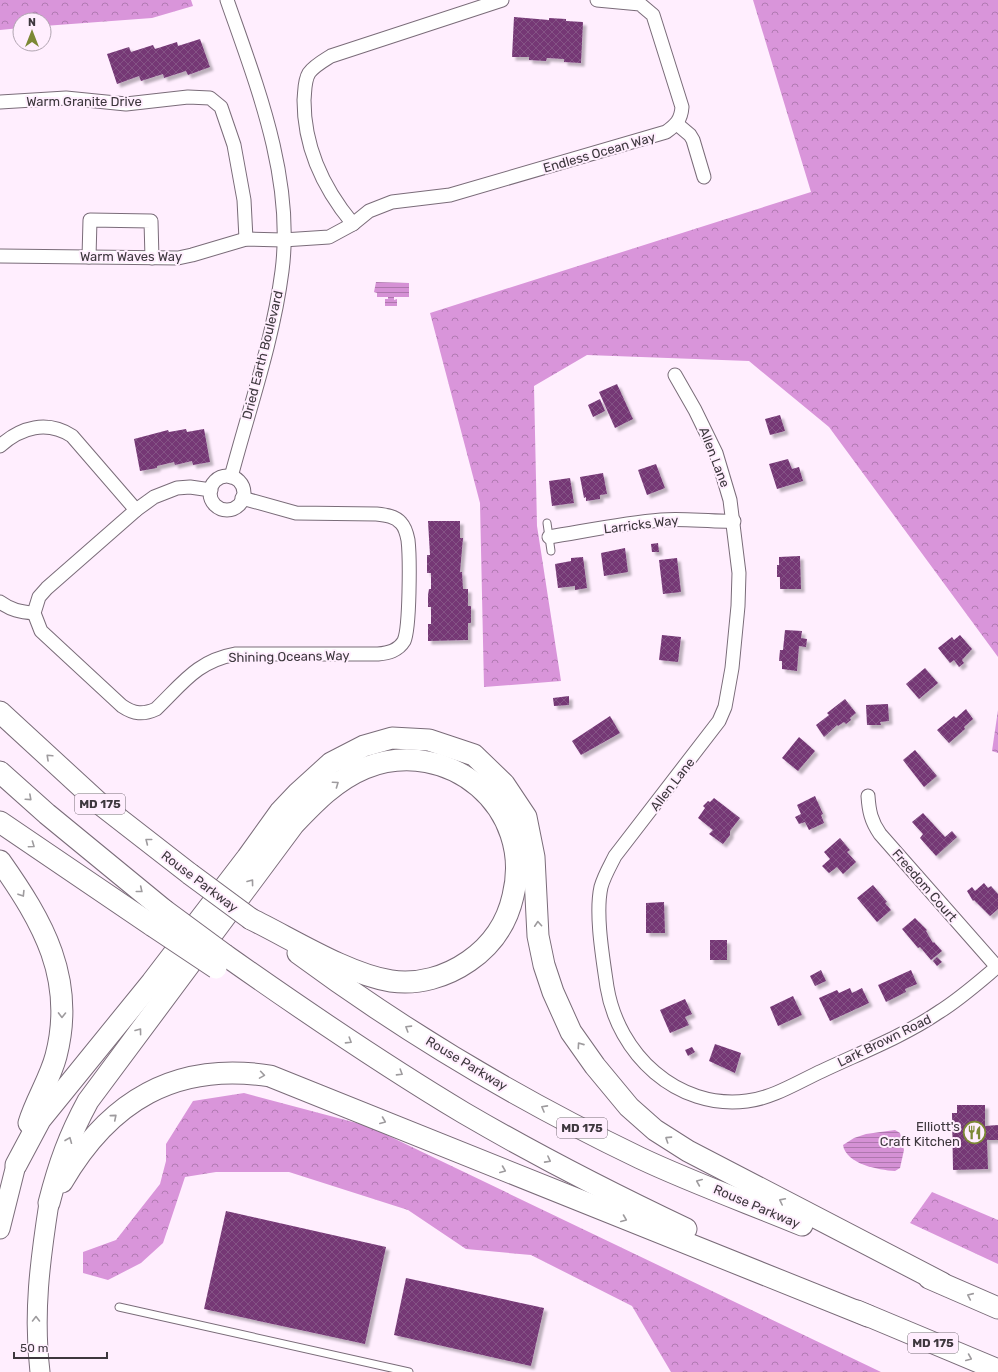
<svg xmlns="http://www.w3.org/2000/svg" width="998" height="1372" font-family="Rubik,sans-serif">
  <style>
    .forest { fill: url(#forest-crowns) }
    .water { fill: url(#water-rules) }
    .building { fill: url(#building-cross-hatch); filter: url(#shadow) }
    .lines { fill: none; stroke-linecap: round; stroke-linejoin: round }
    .lane-casing { stroke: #7a6c79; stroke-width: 9 }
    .street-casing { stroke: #7a6c79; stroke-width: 15 }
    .secondary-casing { stroke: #7a6c79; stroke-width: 21 }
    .primary-casing { stroke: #7a6c79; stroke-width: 23 }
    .lane { stroke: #fff; stroke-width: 7 }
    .street { stroke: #fff; stroke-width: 13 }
    .secondary { stroke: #fff; stroke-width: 19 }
    .primary { stroke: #fff; stroke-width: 21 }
    .primary-bridge-casing { stroke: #7a6c79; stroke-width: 23; stroke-linecap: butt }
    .primary-bridge { stroke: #fff; stroke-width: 21 }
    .oneway { stroke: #9e9b9e }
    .labels { text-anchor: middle; stroke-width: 4; stroke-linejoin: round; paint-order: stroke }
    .shield { fill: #ffeefe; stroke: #776e77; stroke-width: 1 }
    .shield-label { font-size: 12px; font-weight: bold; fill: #3d373d }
    .street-label { font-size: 13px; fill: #3d373d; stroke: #ffeefe }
    .poi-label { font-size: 13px; fill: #3d373d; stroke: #ffeefe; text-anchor: end }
  </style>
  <defs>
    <pattern id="forest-crowns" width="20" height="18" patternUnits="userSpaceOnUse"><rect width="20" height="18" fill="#d995da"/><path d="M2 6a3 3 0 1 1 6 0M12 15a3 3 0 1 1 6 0" fill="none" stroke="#b17ab2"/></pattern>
    <pattern id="water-rules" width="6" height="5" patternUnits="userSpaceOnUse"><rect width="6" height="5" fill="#d591d5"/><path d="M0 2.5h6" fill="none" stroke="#ae77ae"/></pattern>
    <pattern id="building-cross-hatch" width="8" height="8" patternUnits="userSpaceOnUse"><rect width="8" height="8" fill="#743775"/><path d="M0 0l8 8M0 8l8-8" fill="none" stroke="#845385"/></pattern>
    <filter id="shadow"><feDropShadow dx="3.5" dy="3.5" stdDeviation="1" flood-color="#0004"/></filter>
  </defs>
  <rect width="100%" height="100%" fill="#ffeefe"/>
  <g class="forest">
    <polygon points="0,0 191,0 193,6 152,18 44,26 44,20 20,20 20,28 0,30"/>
    <polygon points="753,0 998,0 998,657 829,427 749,361 587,355 534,386 537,526 561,681 484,687 480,503 430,313 811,192"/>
    <polygon points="998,710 998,753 992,751"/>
    <polygon points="244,1093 368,1126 881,1372 671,1372 632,1306 531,1255 466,1249 408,1210 289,1172 216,1172 185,1177 163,1243 141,1263 108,1280 83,1273 83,1252 116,1240 160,1184 166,1161 166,1144 193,1101"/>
    <polygon points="932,1192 998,1220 998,1264 910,1223"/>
  </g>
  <g class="water">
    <polygon points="376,282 409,283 409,297 394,297 394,300 397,299 397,306 385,306 385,299 388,299 388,297 377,297 377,293 374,292"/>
    <path d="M895 1130 900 1133 904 1150 900 1168 895 1171C878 1170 846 1164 843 1145L854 1138 866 1134Z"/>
  </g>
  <g class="building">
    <polygon points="514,17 549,20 549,18 566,19 566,21 583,22 581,63 564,62 564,59 547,58 546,61 529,60 529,57 512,57"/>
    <polygon points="200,39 210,67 188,75 186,71 164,78 163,74 141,81 139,76 117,84 107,54 129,47 131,52 153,45 155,49 177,42 178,46"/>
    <polygon points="617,384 633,419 615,428 599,392"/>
    <polygon points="600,399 605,411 593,417 588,405"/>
    <polygon points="780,415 785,431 770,435 765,419"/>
    <polygon points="186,429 187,432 204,429 210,462 193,465 192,461 175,465 174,462 157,466 157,468 140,471 134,439 168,430 169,432"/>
    <polygon points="788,459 792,469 799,467 803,481 777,489 769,464"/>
    <polygon points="656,464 665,488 647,495 638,470"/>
    <polygon points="603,473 607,494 600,495 600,499 586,501 586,497 584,498 580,477"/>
    <polygon points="570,478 574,503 552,506 549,481"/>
    <polygon points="428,521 460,521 460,538 463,538 460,572 462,572 463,589 468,589 468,606 471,606 471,623 468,623 468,640 428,641 428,624 431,624 431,607 428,607 428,595 429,589 431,589 431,573 427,573 427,555 430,555"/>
    <polygon points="658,543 659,552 652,552 651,544"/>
    <polygon points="625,548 628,572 604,576 601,553"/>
    <polygon points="800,556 801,589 780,589 780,577 777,577 777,565 779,565 779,557"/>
    <polygon points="583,557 587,588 575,590 575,586 558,588 555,564 571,561 571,558"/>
    <polygon points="677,558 681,592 663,594 659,560"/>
    <polygon points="785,630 802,631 801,638 807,639 806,647 799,646 797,671 782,669 782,661 779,661 780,650 783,650"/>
    <polygon points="662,635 681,637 678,662 659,660"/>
    <polygon points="960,635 972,649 962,660 964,663 959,667 954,660 950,663 938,648 952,637 954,640"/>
    <polygon points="925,668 938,683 919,699 906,684"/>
    <polygon points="569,696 569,705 554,706 553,698"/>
    <polygon points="845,699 856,713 850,718 851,720 846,724 844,722 838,726 837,725 824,737 816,725 829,715 827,713"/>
    <polygon points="888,704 889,721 880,722 881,725 867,725 866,705"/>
    <polygon points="966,709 973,719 964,727 965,729 949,743 937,730 954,716 956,718"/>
    <polygon points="610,716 620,733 581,755 572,741"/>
    <polygon points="799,737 815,751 798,771 782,758"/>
    <polygon points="915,750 937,776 924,787 903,760"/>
    <polygon points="815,796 823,814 821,815 824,823 809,830 805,822 799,824 795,817 801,814 797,805"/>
    <polygon points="714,798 740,818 730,831 730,835 723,844 709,834 713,830 698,818 705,808 703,806 708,801 710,802"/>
    <polygon points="923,813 945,837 952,831 957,837 936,856 920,838 923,834 912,822"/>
    <polygon points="840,838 850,850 847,852 856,862 843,874 837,867 829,873 822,866 830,859 824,852"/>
    <polygon points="984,883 988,888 991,886 998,894 998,909 990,916 974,900 973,901 967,891 972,887 975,891"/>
    <polygon points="873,885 887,902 885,903 891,910 877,922 857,898"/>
    <polygon points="664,902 665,933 646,933 646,903"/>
    <polygon points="915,918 927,930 926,931 933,943 934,942 942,951 931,960 920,947 918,948 902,929"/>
    <rect x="710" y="940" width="17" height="20"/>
    <polygon points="937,957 942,962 937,966 933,961"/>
    <polygon points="821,970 826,981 815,986 810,976"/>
    <polygon points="911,970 917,984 905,989 906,992 886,1002 878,985"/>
    <polygon points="850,988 852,993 862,988 869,1003 830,1021 819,998 837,990 839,993"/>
    <polygon points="793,996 802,1015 778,1026 770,1007"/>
    <polygon points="685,999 692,1014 685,1017 689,1025 670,1033 660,1010"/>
    <polygon points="715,1044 741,1053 735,1073 709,1061"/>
    <polygon points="692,1047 695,1052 688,1056 685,1050"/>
    <polygon points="957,1105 985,1105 985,1126 998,1125 998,1140 987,1140 988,1169 953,1170 952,1113 957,1113"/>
    <polygon points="226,1211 386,1247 365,1344 204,1309"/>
    <polygon points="406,1278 544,1308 531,1366 394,1335"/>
  </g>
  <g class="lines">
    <defs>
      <g id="lane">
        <polyline points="547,523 551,551"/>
        <polyline points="119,1307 409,1372"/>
      </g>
      <g id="street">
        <path d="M227 0C257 86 294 178 282 271 273 341 249 409 231 477"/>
        <polyline points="0,102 66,98 126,104 188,97 210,98 221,107 234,145 244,200 246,239"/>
        <polyline points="677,124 690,135 693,140 704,177"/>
        <path d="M353 224C323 188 304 148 304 100 305 92 304 81 309 73 314 66 323 61 331 56L502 0"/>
        <path d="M0 256 178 258 192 255 246 239 283 240 329 237 353 224 369 211 392 202 450 195 666 132C676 125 681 120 682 107L653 15 640 4 597 0"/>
        <polyline points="89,257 90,220 151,221 152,258"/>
        <path d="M675 375 695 410 716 453 730 500 739 573 738 606 732 668 725 707 719 721 615 856C610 866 604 876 601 887 595 914 603 959 607 987 618 1054 677 1110 747 1101 773 1098 798 1082 822 1071 860 1053 904 1036 939 1012 960 999 979 982 998 966"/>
        <path d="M0 446C21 427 47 420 72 436L136 510"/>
        <circle cx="227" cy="493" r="17"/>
        <path d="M211 490 190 487 177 488 154 497 136 510 47 588 39 597 34 613 41 631 122 706C134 714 143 715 156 709 183 683 197 661 236 654H378C388 653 398 651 404 641 410 628 410 557 408 540 407 535 405 527 401 523 395 516 385 515 376 514L296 513 242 498"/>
        <path d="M549 537C586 531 624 523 661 520 685 518 709 522 734 521"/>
        <path d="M0 602C11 610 20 612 34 613"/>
        <path d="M868 796C869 811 871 821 880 834L997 967"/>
      </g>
      <g id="secondary">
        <polyline points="0,1229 16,1165"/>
        <path d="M40 1372C33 1314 40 1261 49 1203"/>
      </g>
      <g id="primary">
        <polyline points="0,712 100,804 190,874"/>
        <polyline points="0,772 47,814 164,910"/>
        <polyline points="0,822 153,926"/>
        <path d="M0 861C43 922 76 979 56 1056 50 1079 36 1100 29 1123"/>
        <path d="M298 953C405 1032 521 1101 640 1158 693 1183 749 1203 802 1225"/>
        <path d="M225 955C303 1010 382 1064 464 1113 536 1155 610 1193 686 1229"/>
        <polyline points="16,1165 40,1120 152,982 247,858 280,812 298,793 331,763 364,746 392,738 429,740 474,755 504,784 526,817 534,857 538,936 544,965 553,992 571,1032 595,1066 629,1107 655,1130 688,1151 942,1283"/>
        <path d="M62 1182C109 1101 175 1061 270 1076L868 1316"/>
        <path d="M49 1203C59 1164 69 1136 88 1101L294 824C315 802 336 780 365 768 449 735 535 808 513 896 507 923 492 945 469 961 446 977 418 985 391 981 347 974 292 939 251 919"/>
        <polyline points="929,1278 998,1308"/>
        <polyline points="857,1311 998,1370"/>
      </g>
    </defs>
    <use href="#lane" class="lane-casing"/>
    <use href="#street" class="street-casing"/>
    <use href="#secondary" class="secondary-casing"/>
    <use href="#primary" class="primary-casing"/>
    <use href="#lane" class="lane"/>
    <use href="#street" class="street"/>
    <use href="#secondary" class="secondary"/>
    <use href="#primary" class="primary"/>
    <defs>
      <g id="primary-bridge">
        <polyline points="190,874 251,919"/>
        <polyline points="164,910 225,955"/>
        <polyline points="153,926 216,968"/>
      </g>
    </defs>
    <use href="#primary-bridge" class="primary-bridge-casing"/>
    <use href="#primary-bridge" class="primary-bridge"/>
  </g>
  <defs><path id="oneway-chevron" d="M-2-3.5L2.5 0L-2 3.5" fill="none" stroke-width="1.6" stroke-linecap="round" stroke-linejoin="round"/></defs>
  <g class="oneway">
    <use href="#oneway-chevron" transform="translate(49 757) rotate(-137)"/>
    <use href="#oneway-chevron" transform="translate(336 784) rotate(-35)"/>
    <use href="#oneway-chevron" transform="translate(29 798) rotate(42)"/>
    <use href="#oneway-chevron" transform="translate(148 841) rotate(-142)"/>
    <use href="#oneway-chevron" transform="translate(32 845) rotate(35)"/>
    <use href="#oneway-chevron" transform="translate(251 882) rotate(-53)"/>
    <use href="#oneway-chevron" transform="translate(140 890) rotate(39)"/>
    <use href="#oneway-chevron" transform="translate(22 894) rotate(58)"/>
    <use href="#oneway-chevron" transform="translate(538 924) rotate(-94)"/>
    <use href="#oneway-chevron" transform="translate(62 1015) rotate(91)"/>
    <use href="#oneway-chevron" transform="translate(408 1028) rotate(-148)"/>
    <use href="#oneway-chevron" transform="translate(139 1031) rotate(-53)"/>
    <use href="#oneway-chevron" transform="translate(349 1041) rotate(32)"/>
    <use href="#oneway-chevron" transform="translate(580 1045) rotate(-125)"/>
    <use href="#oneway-chevron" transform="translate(400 1073) rotate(32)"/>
    <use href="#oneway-chevron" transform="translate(262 1075) rotate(9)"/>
    <use href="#oneway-chevron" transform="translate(544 1108) rotate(-151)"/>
    <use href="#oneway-chevron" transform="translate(114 1117) rotate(-40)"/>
    <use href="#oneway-chevron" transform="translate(383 1121) rotate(22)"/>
    <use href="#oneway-chevron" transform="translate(668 1139) rotate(-147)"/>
    <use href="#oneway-chevron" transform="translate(69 1140) rotate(-68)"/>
    <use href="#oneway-chevron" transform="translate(548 1160) rotate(28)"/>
    <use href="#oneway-chevron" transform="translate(503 1170) rotate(22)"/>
    <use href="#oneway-chevron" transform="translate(699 1182) rotate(-157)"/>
    <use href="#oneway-chevron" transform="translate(782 1201) rotate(-153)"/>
    <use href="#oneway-chevron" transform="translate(624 1219) rotate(22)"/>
    <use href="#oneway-chevron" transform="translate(970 1296) rotate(-156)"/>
    <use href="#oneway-chevron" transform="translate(36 1319) rotate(-90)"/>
    <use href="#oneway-chevron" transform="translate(969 1358) rotate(23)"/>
  </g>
  <defs>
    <symbol id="restaurant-ring" viewBox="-11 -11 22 22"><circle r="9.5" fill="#ffeefe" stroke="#7c8835" stroke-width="1.5"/><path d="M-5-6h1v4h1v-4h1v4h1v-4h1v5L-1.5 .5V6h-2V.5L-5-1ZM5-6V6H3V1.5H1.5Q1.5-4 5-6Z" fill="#7c8835"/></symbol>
  </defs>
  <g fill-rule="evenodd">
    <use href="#restaurant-ring" x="962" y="1120" width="25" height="25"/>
  </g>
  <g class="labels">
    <g class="shield">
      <rect x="75" y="794" width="50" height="20" rx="3"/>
      <rect x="557" y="1118" width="50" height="20" rx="3"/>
      <rect x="908" y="1333" width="50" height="20" rx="3"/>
    </g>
    <g class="shield-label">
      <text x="100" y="808">MD 175</text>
      <text x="582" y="1132">MD 175</text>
      <text x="933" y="1347">MD 175</text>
    </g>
    <g class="street-label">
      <text x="84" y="106">Warm Granite Drive</text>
      <text transform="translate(599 152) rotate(-16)" y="5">Endless Ocean Way</text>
      <text x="131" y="261">Warm Waves Way</text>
      <text transform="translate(262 355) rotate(-76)" y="5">Dried Earth Boulevard</text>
      <text transform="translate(715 457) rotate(69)" y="5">Allen Lane</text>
      <text transform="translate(641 524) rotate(-7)" y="5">Larricks Way</text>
      <text transform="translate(289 656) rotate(-1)" y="5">Shining Oceans Way</text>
      <text transform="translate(672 784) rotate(-52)" y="5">Allen Lane</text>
      <text transform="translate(200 881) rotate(37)" y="5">Rouse Parkway</text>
      <text transform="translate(925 885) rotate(49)" y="5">Freedom Court</text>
      <text transform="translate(884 1040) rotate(-26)" y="5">Lark Brown Road</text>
      <text transform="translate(467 1063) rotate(31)" y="5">Rouse Parkway</text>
      <text transform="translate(757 1206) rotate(23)" y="5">Rouse Parkway</text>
    </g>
    <g class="poi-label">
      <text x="960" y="1131">Elliott's<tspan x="960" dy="15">Craft Kitchen</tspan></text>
    </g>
  </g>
  <g transform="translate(32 32)"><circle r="19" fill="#ffeefe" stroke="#b1a5b1"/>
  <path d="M0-3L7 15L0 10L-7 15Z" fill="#7c8835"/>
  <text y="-6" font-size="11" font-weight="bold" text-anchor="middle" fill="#3d373d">N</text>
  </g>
  <path d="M14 1352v6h93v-6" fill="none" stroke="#3d373d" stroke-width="2"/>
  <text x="20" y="1352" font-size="12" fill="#3d373d" stroke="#ffeefe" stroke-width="3" paint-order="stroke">50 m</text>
</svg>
